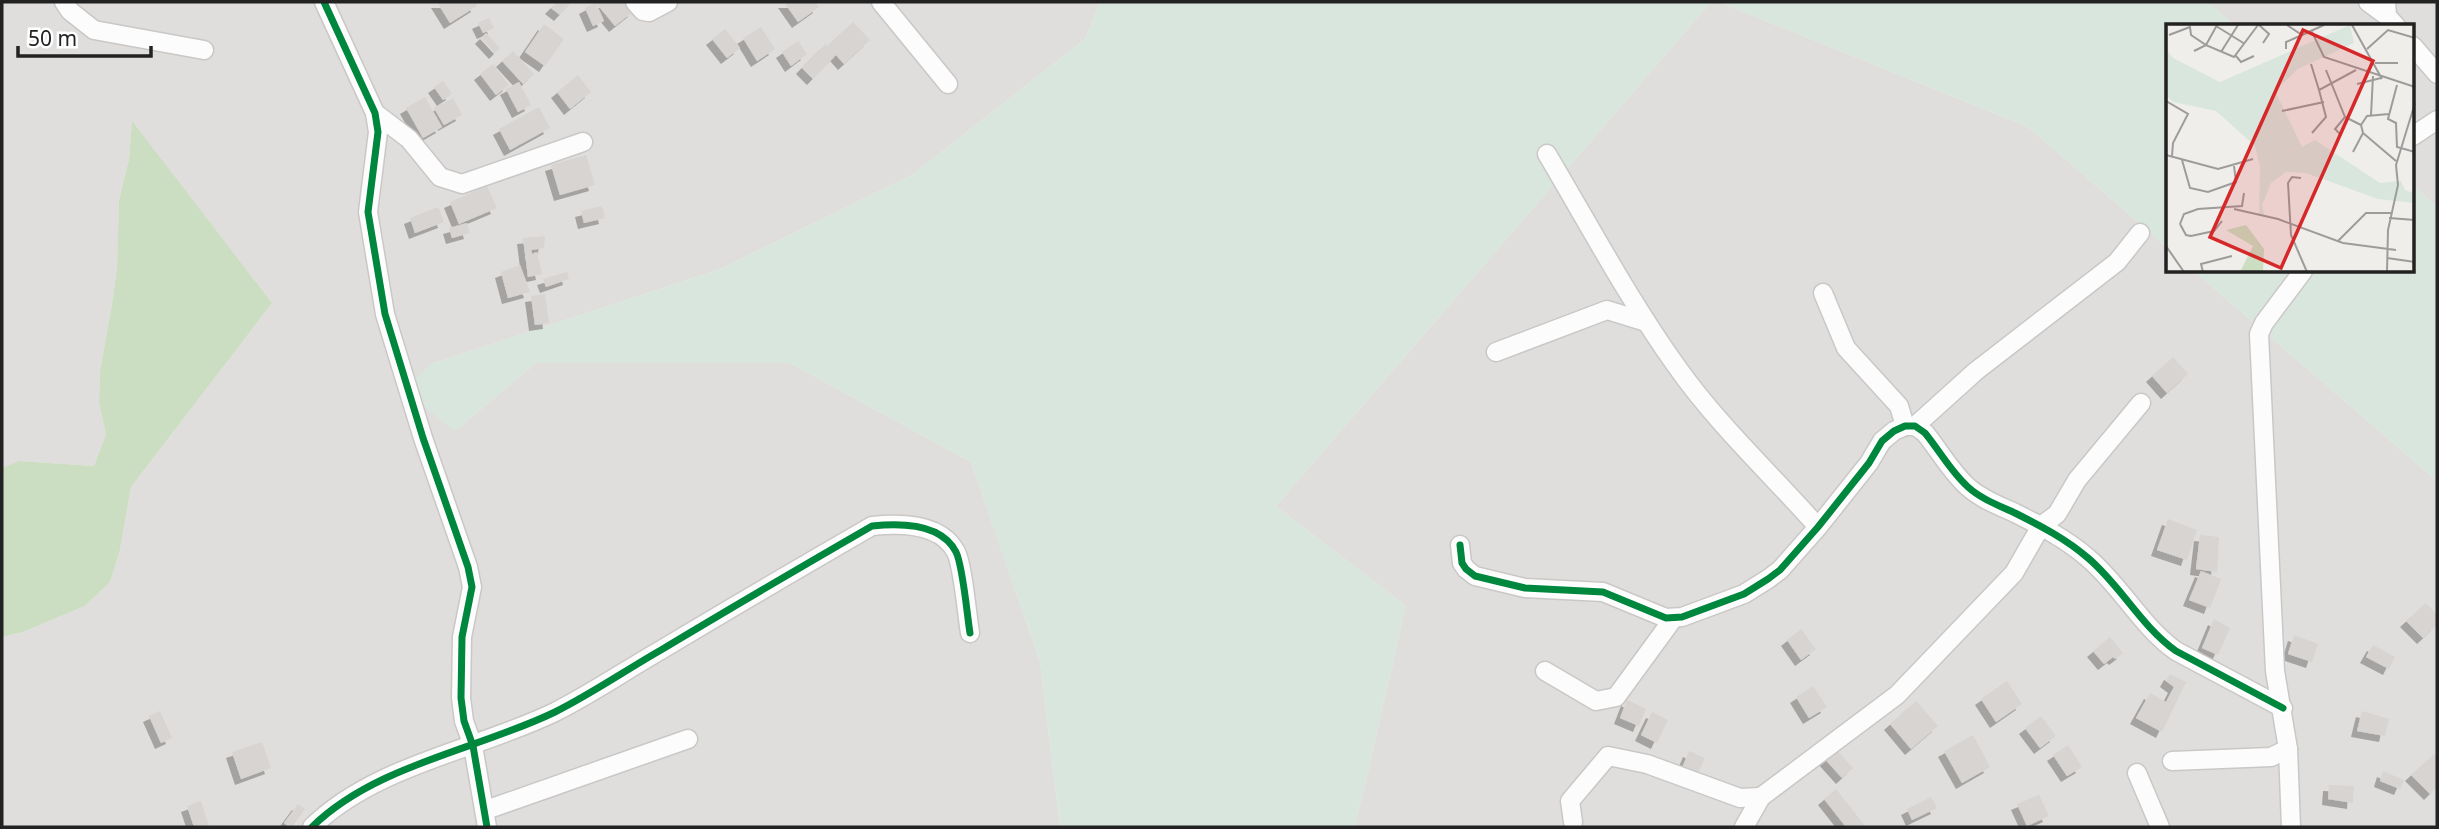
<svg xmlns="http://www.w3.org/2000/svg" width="2439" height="829" font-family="'Noto Sans',sans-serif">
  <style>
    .residential { fill: #dfdedc }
    .forest { fill: #cbdec1 }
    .wetland { fill: #d9e6de }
    .building { fill: #d7d4d2; filter: url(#shadow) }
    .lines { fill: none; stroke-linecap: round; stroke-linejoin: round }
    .street-casing { stroke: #c9c8c7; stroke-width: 21 }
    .street { stroke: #fdfcfc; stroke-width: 18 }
    .cycleway-casing { stroke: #fff; stroke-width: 11 }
    .cycleway { stroke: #00873e; stroke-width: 7 }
    .inset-road { fill: none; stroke: #9e9c9b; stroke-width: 2 }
    .view { fill: #d62828; fill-opacity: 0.15; stroke: #d62828; stroke-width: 3.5 }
    .inset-edge { fill: none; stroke: #222; stroke-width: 3.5 }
  </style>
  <defs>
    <filter id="shadow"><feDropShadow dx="-6" dy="6" stdDeviation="0" flood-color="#0004"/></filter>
  </defs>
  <rect width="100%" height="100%" fill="#f0eeeb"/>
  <g class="residential">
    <polygon points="2,2 1100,2 1085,39 912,175 718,270 431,364 455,431 536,363 790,363 971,462 1040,662 1060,827 2,827 2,637 23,632 85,606 110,582 120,550 131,487 272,303 132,122 129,159 119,200 117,268 112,304 100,371 99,403 106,434 94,466 19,461 2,468"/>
    <polygon points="1711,2 1719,2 2028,127 2168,248 2168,271 2194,271 2437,481 2437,827 1355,827 1406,606 1276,506"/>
    <polygon points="2208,2 2437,2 2437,206 2413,186 2413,26 2235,26"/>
  </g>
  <polygon class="forest" points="132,121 272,303 131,487 120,550 110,582 85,606 23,632 2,637 2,468 19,461 94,466 106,434 99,403 100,371 112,304 117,268 119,200 129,159"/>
  <g class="wetland">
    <polygon points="1100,2 1711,2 1276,506 1406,606 1355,827 1060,827 1040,662 971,462 790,363 536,363 455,431 403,390 431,364 718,270 912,175 1085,39"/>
    <polygon points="1719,2 2208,2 2235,26 2168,26 2168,248 2028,127"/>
    <polygon points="2413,186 2437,206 2437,481 2194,271 2413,271"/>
  </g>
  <g class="building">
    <polygon points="437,2 475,2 477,6 450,23"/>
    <polygon points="557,2 572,2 560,15 551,8"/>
    <polygon points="596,2 627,2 634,11 615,26 596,3 604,21 593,26 585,8"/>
    <polygon points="784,2 815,2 819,7 798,22"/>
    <polygon points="489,18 494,28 483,33 478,23"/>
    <polygon points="853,22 870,40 844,64 836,55 813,79 802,68 825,44 827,46"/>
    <polygon points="544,24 564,39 545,66 525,52"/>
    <polygon points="761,27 775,49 757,61 743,38"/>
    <polygon points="725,29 740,48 727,58 712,39"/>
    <polygon points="486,33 500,48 495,53 481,38"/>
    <polygon points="798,41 807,54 791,66 782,52"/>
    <polygon points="513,51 534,74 523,84 502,61"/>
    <polygon points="493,64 509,85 496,95 480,74"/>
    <polygon points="578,75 591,92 570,109 557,92"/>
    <polygon points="443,81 452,94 443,100 434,87"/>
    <polygon points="519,82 531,105 518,112 506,89"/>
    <polygon points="425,97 442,127 423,138 406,108"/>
    <polygon points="453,98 462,115 444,125 434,108"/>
    <polygon points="539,107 550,128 510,150 499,129"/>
    <polygon points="586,155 595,185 560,195 551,165"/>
    <polygon points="487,186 497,208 459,224 450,202"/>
    <polygon points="602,206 605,218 584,223 581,211"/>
    <polygon points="438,207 444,222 415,233 410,218"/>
    <polygon points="467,223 470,233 452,238 449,228"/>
    <polygon points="545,236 544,248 531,250 532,254 537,252 542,274 528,277 523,238"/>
    <polygon points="520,265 530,292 508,298 501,272"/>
    <polygon points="567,272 569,279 546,287 543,279"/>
    <polygon points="545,294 549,323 535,325 531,296"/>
    <polygon points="2173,357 2188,374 2167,393 2152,376"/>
    <polygon points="2168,519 2197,530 2187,560 2157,550"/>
    <polygon points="2200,535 2219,537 2217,572 2196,569"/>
    <polygon points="2201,571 2221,579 2210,608 2189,600"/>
    <polygon points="2426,603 2437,615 2437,625 2423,638 2406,621"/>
    <polygon points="2214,619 2230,628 2218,655 2202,648"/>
    <polygon points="1801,629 1816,649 1801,660 1787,640"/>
    <polygon points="2294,635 2318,644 2312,662 2288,654"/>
    <polygon points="2110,637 2123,653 2115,659 2113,657 2104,664 2093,651"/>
    <polygon points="2373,645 2395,657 2389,669 2366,657"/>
    <polygon points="2170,674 2186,682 2162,732 2136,718 2150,693 2166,702 2174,687 2166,681"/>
    <polygon points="2007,681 2022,704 1996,722 1981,699"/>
    <polygon points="1813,686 1827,707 1809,718 1796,697"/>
    <polygon points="1627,700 1646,709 1639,726 1620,718"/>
    <polygon points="1916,701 1938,726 1911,749 1890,724"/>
    <polygon points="160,711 172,738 161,743 149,716"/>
    <polygon points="2362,711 2389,719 2385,736 2357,731"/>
    <polygon points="1652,712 1668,720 1657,743 1641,735"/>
    <polygon points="2041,716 2056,736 2040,748 2025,728"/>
    <polygon points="1973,735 1990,767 1962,783 1944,751"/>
    <polygon points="262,742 271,768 241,779 232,752"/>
    <polygon points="2068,745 2082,767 2067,776 2053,755"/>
    <polygon points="1835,748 1853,768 1842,778 1824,758"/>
    <polygon points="1689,751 1705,758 1697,775 1682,768"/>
    <polygon points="2434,754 2437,757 2437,787 2430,794 2411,775"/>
    <polygon points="2383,771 2404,780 2400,789 2380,781"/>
    <polygon points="2329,785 2354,786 2353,803 2328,799"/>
    <polygon points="1836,789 1866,827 1846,827 1824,799"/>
    <polygon points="2039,795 2049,816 2027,826 2017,804"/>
    <polygon points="1931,797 1937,808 1912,820 1907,809"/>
    <polygon points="201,801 209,826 194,827 187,806"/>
    <polygon points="298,804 305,809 292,827 289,827 284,823"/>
  </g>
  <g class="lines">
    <defs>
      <g id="street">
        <polyline points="64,2 70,11 94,30 204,50"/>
        <polyline points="324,2 375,113 378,132 368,212 385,314 423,438 468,567 472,587 462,637 461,698 464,721 473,746 487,827"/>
        <polyline points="635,2 643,11 649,12 668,2"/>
        <polyline points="881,2 948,84"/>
        <polyline points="2368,2 2387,16"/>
        <polyline points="2386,2 2387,16 2396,26"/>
        <polyline points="2413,46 2437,74"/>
        <polyline points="375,113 409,139 440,177 462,184 583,142"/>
        <polyline points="2413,136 2437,120"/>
        <path d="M1547 154C1589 225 1629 300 1677 367 1718 425 1771 474 1818 527"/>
        <polyline points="1823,293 1846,348 1899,406 1905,426"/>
        <polyline points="1496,352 1607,310 1646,322"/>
        <polyline points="1915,426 1976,371 2117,262 2140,233"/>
        <path d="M1460 545 1462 563 1466 569 1475 576 1525 588 1603 592 1666 618 1682 617 1744 594 1768 579 1780 570 1818 527 1869 463 1882 441 1894 431 1905 426H1915L1925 433C1939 450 1951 472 1968 487 1981 499 2000 506 2015 513 2041 526 2066 539 2088 558 2121 586 2141 626 2176 651L2283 708"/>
        <polyline points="1545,671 1596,701 1616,697 1673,619"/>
        <polyline points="2172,761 2271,757 2288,749"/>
        <polyline points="2137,773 2160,827"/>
        <polyline points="486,810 688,739"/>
        <polyline points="1573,822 1570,801 1608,756 1647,764 1740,798 1761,797"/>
        <path d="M312 827C375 765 477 750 555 712 591 694 626 670 661 650 731 608 801 567 872 526 900 523 941 523 956 552 963 566 967 615 970 633"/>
        <polyline points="1744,827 1761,797 1897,695 2014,573 2041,526 2057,514 2077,480 2141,403"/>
        <polyline points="2291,827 2288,749 2275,671 2259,334 2264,323 2303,271"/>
      </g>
    </defs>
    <use href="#street" class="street-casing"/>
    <use href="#street" class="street"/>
    <defs>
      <g id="cycleway">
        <polyline points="324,2 375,113 378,132 368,212 385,314 423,438 468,567 472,587 462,637 461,698 464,721 473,746 487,827"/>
        <path d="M1460 545 1462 563 1466 569 1475 576 1525 588 1603 592 1666 618 1682 617 1744 594 1768 579 1780 570 1818 527 1869 463 1882 441 1894 431 1905 426H1915L1925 433C1939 450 1951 472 1968 487 1981 499 2000 506 2015 513 2041 526 2066 539 2088 558 2121 586 2141 626 2176 651L2283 708"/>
        <path d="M312 827C375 765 477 750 555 712 591 694 626 670 661 650 731 608 801 567 872 526 900 523 941 523 956 552 963 566 967 615 970 633"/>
      </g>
    </defs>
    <use href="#cycleway" class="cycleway-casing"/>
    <use href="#cycleway" class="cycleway"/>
  </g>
  <g transform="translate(2166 24)">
    <rect width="248" height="248" fill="#f0eeeb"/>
    <path d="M80 201 98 225 97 248H74L87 222 60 206Z" fill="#cbdec1"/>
    <path d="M184 1 188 19 132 45 109 67 136 123 149 116 214 159 235 157 239 166 248 169V179L212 175 140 149 120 148 105 159 96 181 98 190 93 193 94 142 89 122 50 87 7 78 0 71V25L7 34 54 58Z" fill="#d9e6de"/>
    <path class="inset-road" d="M93 1 103 10 97 19M121 1 136 11 158 1M186 1 216 55M50 2 79 20M146 8 158 33 249 63M3 11 24 3 25 11 40 21 51 1M120 25V18L136 11M201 25 222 6 249 14M28 27 40 21 68 33 92 1M55 28 72 1M70 32 75 38 88 32M209 39H232M145 40 153 66M160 46 179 93 195 101M191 60 215 54M231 61 222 95 230 99 231 123 249 128M0 77 22 90 7 119 6 132M116 87 158 78M205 91 207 52M195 101 197 109 230 137M195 101 201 92 223 90M146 109 160 93 153 66 190 46M174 110 169 105 179 93M187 128 197 109M0 131 52 145 87 135M16 136 24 164 42 168 70 158 68 142M135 154 126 153 122 159 125 211 141 248M68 185 112 195 177 219 230 226M223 194 249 196M14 200 18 190 32 185 76 182 78 169M14 200 20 211 25 212 48 207 56 197M172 217 200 189H225M0 222 18 248M221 234 249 238M37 248 35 240 66 232M221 248 222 206 232 161 230 141 249 79"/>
    <path class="view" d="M137 6 207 37 115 244 44 213Z"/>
    <rect width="248" height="248" class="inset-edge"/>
  </g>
  <rect width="2439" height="829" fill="none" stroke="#222222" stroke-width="7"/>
  <path d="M18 46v10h133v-10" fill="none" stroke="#222222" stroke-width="3.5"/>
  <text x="28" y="46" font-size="21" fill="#222222" stroke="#ffffff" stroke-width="5" paint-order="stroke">50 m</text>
</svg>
